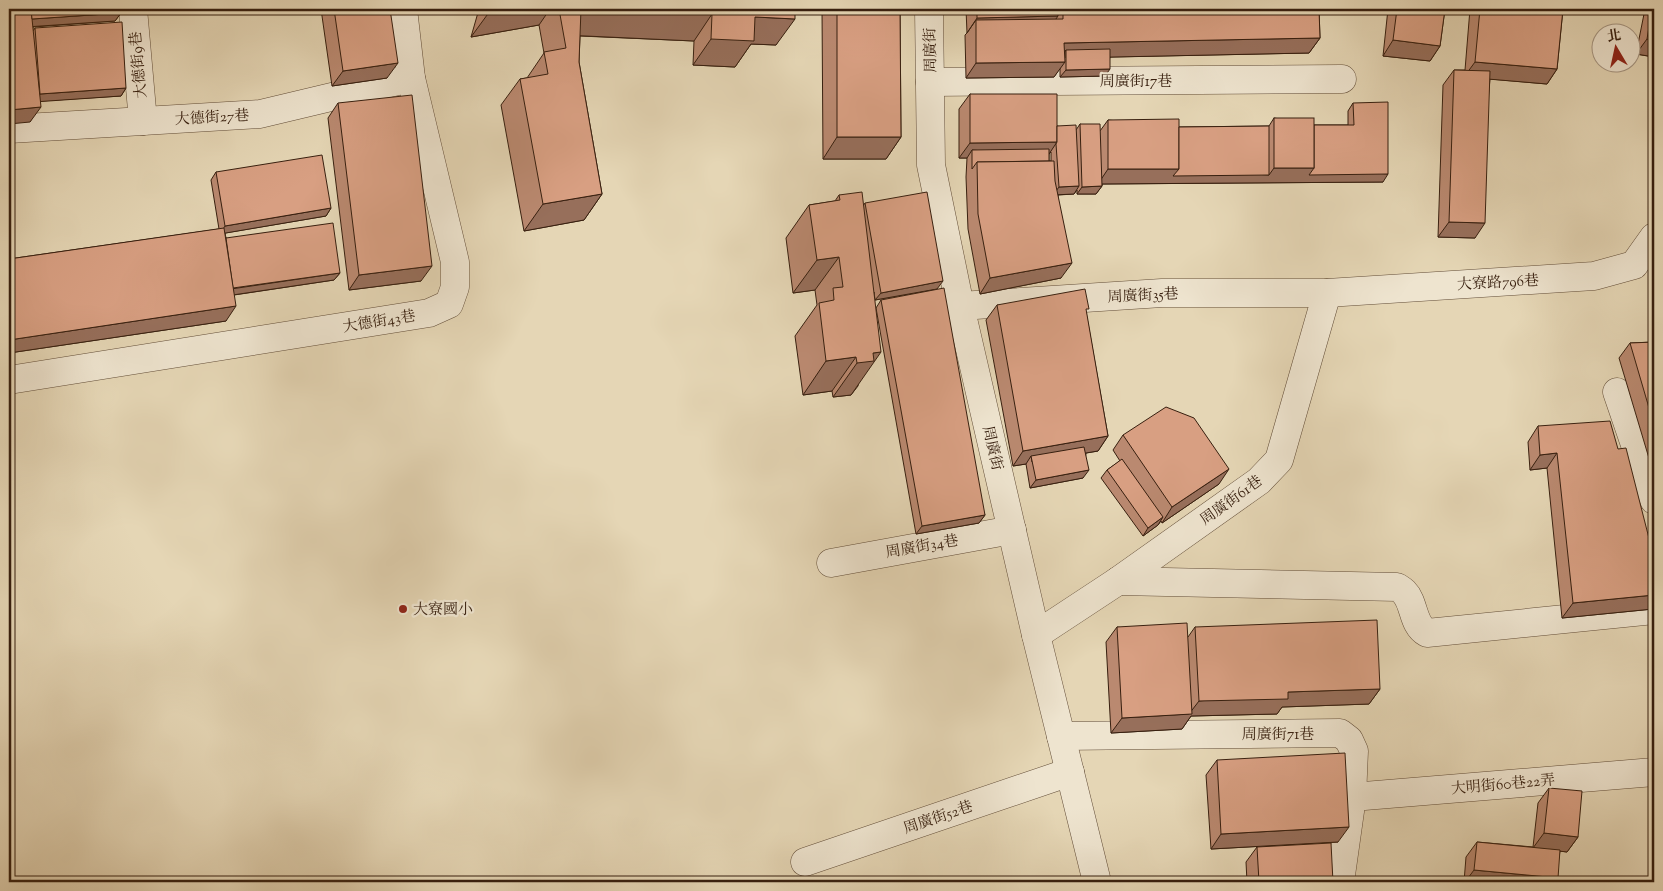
<svg xmlns="http://www.w3.org/2000/svg" width="1663" height="891" font-family="'Sorts Mill Goudy','Noto Serif TC',serif">
  <style>
    .lines { fill: none; stroke-linecap: round; stroke-linejoin: round }
    .minor-casing { stroke: #624d38; stroke-width: 29 }
    .minor { stroke: #eee4cf; stroke-width: 28 }
    .wall { fill: #ba8970; stroke: #371f0f; fill-rule: evenodd }
    .shaded-wall { fill: #976f5b; stroke: #371f0f }
    .building { fill: #d89f82; stroke: #371f0f }
    .poi-dot { fill: #8f2418; stroke: #eee4cf; stroke-width: 2 }
    .labels { text-anchor: middle; stroke-width: 4.5; stroke-linejoin: round; paint-order: stroke }
    .street-label { font-size: 15px; fill: #371f0f; stroke: #eee4cf }
    .poi-label { font-size: 15px; fill: #371f0f; stroke: #eee4cf; text-anchor: start }
  </style>
  <rect width="100%" height="100%" fill="#e5d6b5"/>
  <filter id="stains"><feTurbulence type="fractalNoise" baseFrequency=".004" numOctaves="4"/><feColorMatrix values="0 0 0 0 .2 0 0 0 0 .09 0 0 0 0 .02 0 0 0 .5 -.17"/></filter>
  <radialGradient id="worn" r=".72"><stop offset=".6" stop-color="#630" stop-opacity="0"/><stop offset="1" stop-color="#630" stop-opacity=".3"/></radialGradient>
  <g class="lines">
    <defs>
      <g id="minor">
        <polyline points="133,9 143,121"/>
        <polyline points="929,9 931,165 960,306 1036,635 1097,882"/>
        <polyline points="930,82 1342,79"/>
        <polyline points="9,129 260,114 411,78"/>
        <polyline points="960,306 1162,293 1327,293 1594,276 1634,265 1654,237"/>
        <polyline points="9,380 429,313 449,304 455,287 455,262 411,78 403,9"/>
        <polyline points="1617,392 1654,500"/>
        <polyline points="831,563 1012,530"/>
        <path d="M1118 581 1397 587C1400 589 1402 590 1404 592 1415 603 1412 625 1427 633L1654 610"/>
        <polyline points="1036,635 1118,581 1259,481 1279,460 1327,293"/>
        <polyline points="1061,736 1340,733 1349,740 1354,751 1352,797 1340,882"/>
        <polyline points="1352,797 1654,772"/>
        <polyline points="805,862 1070,772"/>
      </g>
    </defs>
    <use href="#minor" class="minor-casing"/>
    <use href="#minor" class="minor"/>
  </g>
  <g class="wall">
    <polygon points="9,9 121,13 115,21 33,27 33,31 35,28 126,88 121,96 40,101 30,122"/>
    <polygon points="321,9 390,9 387,78 332,86"/>
    <polygon points="479,9 795,9 776,45 751,44 735,67 693,65 694,41 580,36 579,62 602,194 584,220 524,231 501,105 520,79 527,78 544,53 539,25 471,37"/>
    <polygon points="822,9 900,9 901,137 886,159 823,159"/>
    <polygon points="966,9 1319,9 1320,38 1309,53 1110,57 1105,76 1060,77 1060,68 1054,77 966,78 965,35 967,33"/>
    <polygon points="1388,9 1445,9 1440,46 1430,61 1383,56"/>
    <polygon points="1470,9 1563,9 1557,69 1547,84 1490,79 1475,238 1438,237 1443,85 1454,70 1465,70"/>
    <polygon points="1645,9 1654,9 1654,57 1636,54"/>
    <path d="M970 94 1057 126 1076 130 1080 124 1100 131 1108 120 1179 127 1269 126 1274 118 1314 125H1348V111L1353 103 1383 182 1102 184V186L1096 194H1077V190L1074 194 1058 195 1061 278 980 294 968 229 966 177 967 158H959V109ZM1051 152V161H1049V154Z"/>
    <polygon points="338,103 421,281 349,290 328,118"/>
    <polygon points="216,172 331,208 326,216 225,233 226,238 340,273 334,280 234,295 226,321 9,353 9,259 219,229 211,180"/>
    <polygon points="839,195 863,206 865,203 937,289 875,300 874,292 858,386 851,395 833,397 832,391 803,395 795,336 817,305 815,290 793,293 786,238 809,205 835,201"/>
    <polygon points="881,300 985,515 979,523 916,534 876,308"/>
    <polygon points="997,305 1086,312 1108,436 1098,451 1086,453 1083,478 1030,488 1026,464 1013,466 986,320"/>
    <polygon points="1654,342 1654,475 1619,358 1630,343"/>
    <polygon points="1538,426 1618,449 1653,609 1562,618 1547,468 1530,470 1528,442"/>
    <polygon points="1123,435 1219,484 1162,523 1161,521 1158,525 1143,536 1101,478 1107,470 1120,461 1113,450"/>
    <polygon points="1117,627 1188,637 1195,627 1380,689 1369,704 1282,707 1277,714 1191,716 1182,729 1111,733 1106,642"/>
    <polygon points="1217,760 1338,842 1211,849 1206,775"/>
    <polygon points="1549,788 1578,837 1567,852 1560,851 1555,882 1464,882 1466,857 1477,842 1533,847 1538,803"/>
    <polygon points="1257,847 1333,882 1247,882 1246,862"/>
  </g>
  <g class="shaded-wall">
    <polygon points="501,9 550,9 539,25 471,37 490,11"/>
    <polygon points="581,9 712,14 694,41 564,35"/>
    <polygon points="121,13 115,21 26,27 32,19"/>
    <polygon points="1058,16 1047,32 976,20 967,33 977,18"/>
    <polygon points="755,17 795,19 776,45 751,44 735,67 693,65 711,39"/>
    <polygon points="1320,38 1309,53 1066,58 1066,50 1060,58 1064,43"/>
    <polygon points="1647,39 1654,40 1654,57 1636,54"/>
    <polygon points="1393,40 1440,46 1430,61 1383,56"/>
    <polygon points="1065,62 1054,77 966,78 976,63"/>
    <polygon points="1475,62 1557,69 1547,84 1464,77"/>
    <polygon points="398,63 387,78 332,86 343,71"/>
    <polygon points="1110,69 1105,76 1060,77 1066,70"/>
    <polygon points="126,88 121,96 34,102 40,94"/>
    <polygon points="41,107 30,122 9,124 9,110"/>
    <polygon points="837,137 901,137 886,159 823,159"/>
    <polygon points="1057,142 1047,157 972,150 967,158 959,158 970,143"/>
    <polygon points="1274,168 1314,168 1388,174 1383,182 1098,184 1108,169 1179,169 1269,175"/>
    <polygon points="1079,186 1074,194 1053,195 1059,187"/>
    <polygon points="1102,186 1096,194 1077,194 1082,187"/>
    <polygon points="602,194 584,220 524,231 543,204"/>
    <polygon points="331,208 326,216 220,234 225,226"/>
    <polygon points="1449,222 1485,223 1475,238 1438,237"/>
    <polygon points="839,257 815,290 793,293 817,260"/>
    <polygon points="1072,263 1061,278 980,294 990,278"/>
    <polygon points="432,266 421,281 349,290 359,275"/>
    <polygon points="340,273 334,280 226,296 231,289"/>
    <polygon points="943,281 937,289 875,300 881,293"/>
    <polygon points="236,306 226,321 9,353 9,340"/>
    <polygon points="881,352 851,395 833,397 857,363 873,353"/>
    <polygon points="856,357 832,391 803,395 826,361"/>
    <polygon points="1108,436 1098,451 1032,462 1031,456 1026,464 1013,466 1023,451"/>
    <polygon points="1557,453 1547,468 1530,470 1540,455"/>
    <polygon points="1229,469 1219,484 1162,523 1172,507"/>
    <polygon points="1089,470 1083,478 1030,488 1036,480"/>
    <polygon points="985,515 979,523 916,534 922,526"/>
    <polygon points="1163,517 1158,525 1143,536 1148,528"/>
    <polygon points="1654,595 1654,607 1653,609 1562,618 1573,603"/>
    <polygon points="1380,689 1369,704 1282,707 1277,714 1191,716 1182,729 1111,733 1122,718 1189,714 1199,701 1288,692"/>
    <polygon points="1349,827 1338,842 1211,849 1221,834"/>
    <polygon points="1544,833 1578,837 1567,852 1533,848"/>
    <polygon points="1474,870 1558,878 1555,882 1465,882"/>
  </g>
  <g class="building">
    <polygon points="9,9 31,9 41,107 9,110"/>
    <polygon points="31,9 121,9 121,13 32,19"/>
    <polygon points="334,9 390,9 398,63 343,71"/>
    <polygon points="490,9 501,9 490,11"/>
    <polygon points="559,9 581,9 579,62 602,194 543,204 520,79 548,74 544,52 566,48"/>
    <polygon points="589,9 795,9 795,19 755,17 754,41 711,39 712,14"/>
    <polygon points="837,9 900,9 901,137 837,137"/>
    <polygon points="977,9 1058,9 1058,16 977,18"/>
    <polygon points="1063,9 1319,9 1320,38 1064,43 1065,62 976,63 976,20 1063,19"/>
    <polygon points="1397,9 1445,9 1440,46 1393,40"/>
    <polygon points="1480,9 1563,9 1557,69 1475,62"/>
    <polygon points="1652,9 1654,9 1654,40 1647,39"/>
    <polygon points="122,22 126,88 40,94 35,28"/>
    <polygon points="1110,49 1110,69 1066,70 1066,50"/>
    <polygon points="1454,70 1490,71 1485,223 1449,222"/>
    <polygon points="970,94 1057,94 1057,142 970,143"/>
    <polygon points="412,95 432,266 359,275 338,103"/>
    <polygon points="1388,102 1388,174 1309,175 1314,168 1314,125 1354,125 1353,103"/>
    <rect x="1274" y="118" width="40" height="50"/>
    <polygon points="1179,119 1179,169 1108,169 1108,120"/>
    <polygon points="1080,124 1100,124 1102,186 1082,187"/>
    <polygon points="1076,125 1079,186 1059,187 1056,144 1057,142 1057,126"/>
    <polygon points="1269,126 1269,175 1173,176 1179,169 1179,127"/>
    <polygon points="1049,149 1049,161 977,162 972,169 972,150"/>
    <polygon points="322,155 331,208 225,226 216,172"/>
    <polygon points="1054,161 1055,181 1072,263 990,278 978,214 977,162"/>
    <polygon points="862,192 881,352 873,353 874,361 857,363 856,357 826,361 819,303 834,300 833,288 843,287 839,257 817,260 809,205 840,200 839,195"/>
    <polygon points="927,192 943,281 881,293 865,203"/>
    <polygon points="333,223 340,273 233,288 226,238"/>
    <polygon points="224,228 236,306 9,340 9,259"/>
    <polygon points="944,288 985,515 922,526 881,300"/>
    <polygon points="1085,289 1089,309 1086,309 1108,436 1023,451 997,305"/>
    <polygon points="1654,342 1654,425 1630,343"/>
    <polygon points="1166,407 1194,418 1229,469 1172,507 1123,435"/>
    <polygon points="1610,421 1618,449 1626,448 1654,558 1654,595 1573,603 1557,453 1540,455 1538,426"/>
    <polygon points="1084,447 1089,470 1036,480 1031,456"/>
    <polygon points="1122,459 1163,517 1148,528 1107,470"/>
    <polygon points="1377,620 1380,689 1288,692 1288,699 1199,701 1195,627"/>
    <polygon points="1187,623 1192,714 1122,718 1117,627"/>
    <polygon points="1345,753 1349,827 1221,834 1217,760"/>
    <polygon points="1549,788 1582,791 1578,837 1544,833"/>
    <polygon points="1477,842 1560,850 1558,878 1474,870"/>
    <polygon points="1331,843 1333,882 1259,882 1257,847"/>
  </g>
  <circle class="poi-dot" cx="403" cy="609" r="5"/>
  <g class="labels">
    <g class="street-label">
      <text transform="translate(930 50) rotate(-91)" y="5">周廣街</text>
      <text transform="translate(138 65) rotate(-95)" y="5">大德街9巷</text>
      <text x="1136" y="86">周廣街17巷</text>
      <text transform="translate(212 117) rotate(-3)" y="5">大德街27巷</text>
      <text transform="translate(1498 282) rotate(-3)" y="5">大寮路796巷</text>
      <text transform="translate(1143 295) rotate(-3)" y="5">周廣街35巷</text>
      <text transform="translate(379 321) rotate(-9)" y="5">大德街43巷</text>
      <text transform="translate(993 448) rotate(77)" y="5">周廣街</text>
      <text transform="translate(1231 500) rotate(-36)" y="5">周廣街61巷</text>
      <text transform="translate(922 546) rotate(-10)" y="5">周廣街34巷</text>
      <text x="1278" y="739">周廣街71巷</text>
      <text transform="translate(1503 784) rotate(-5)" y="5">大明街60巷22弄</text>
      <text transform="translate(938 817) rotate(-19)" y="5">周廣街52巷</text>
    </g>
    <g class="poi-label">
      <text x="413" y="614">大寮國小</text>
    </g>
  </g>
  <rect width="1663" height="891" fill="none" stroke="#e5d6b5" stroke-width="30"/>
  <rect x="10" y="10" width="1643" height="871" fill="none" stroke="#371f0f" stroke-width="2.5"/>
  <rect x="15" y="15" width="1633" height="861" fill="none" stroke="#371f0f"/>
  <g transform="translate(1616 48) rotate(351)"><circle r="24" fill="#eee4cf" stroke="#a59582"/>
  <path d="M0-4L9 19L0 12L-9 19Z" fill="#8f2418"/>
  <text y="-8" font-size="14" font-weight="bold" text-anchor="middle" fill="#371f0f">北</text>
  </g>
  <rect width="100%" height="100%" filter="url(#stains)"/>
  <rect width="100%" height="100%" fill="url(#worn)"/>
</svg>
